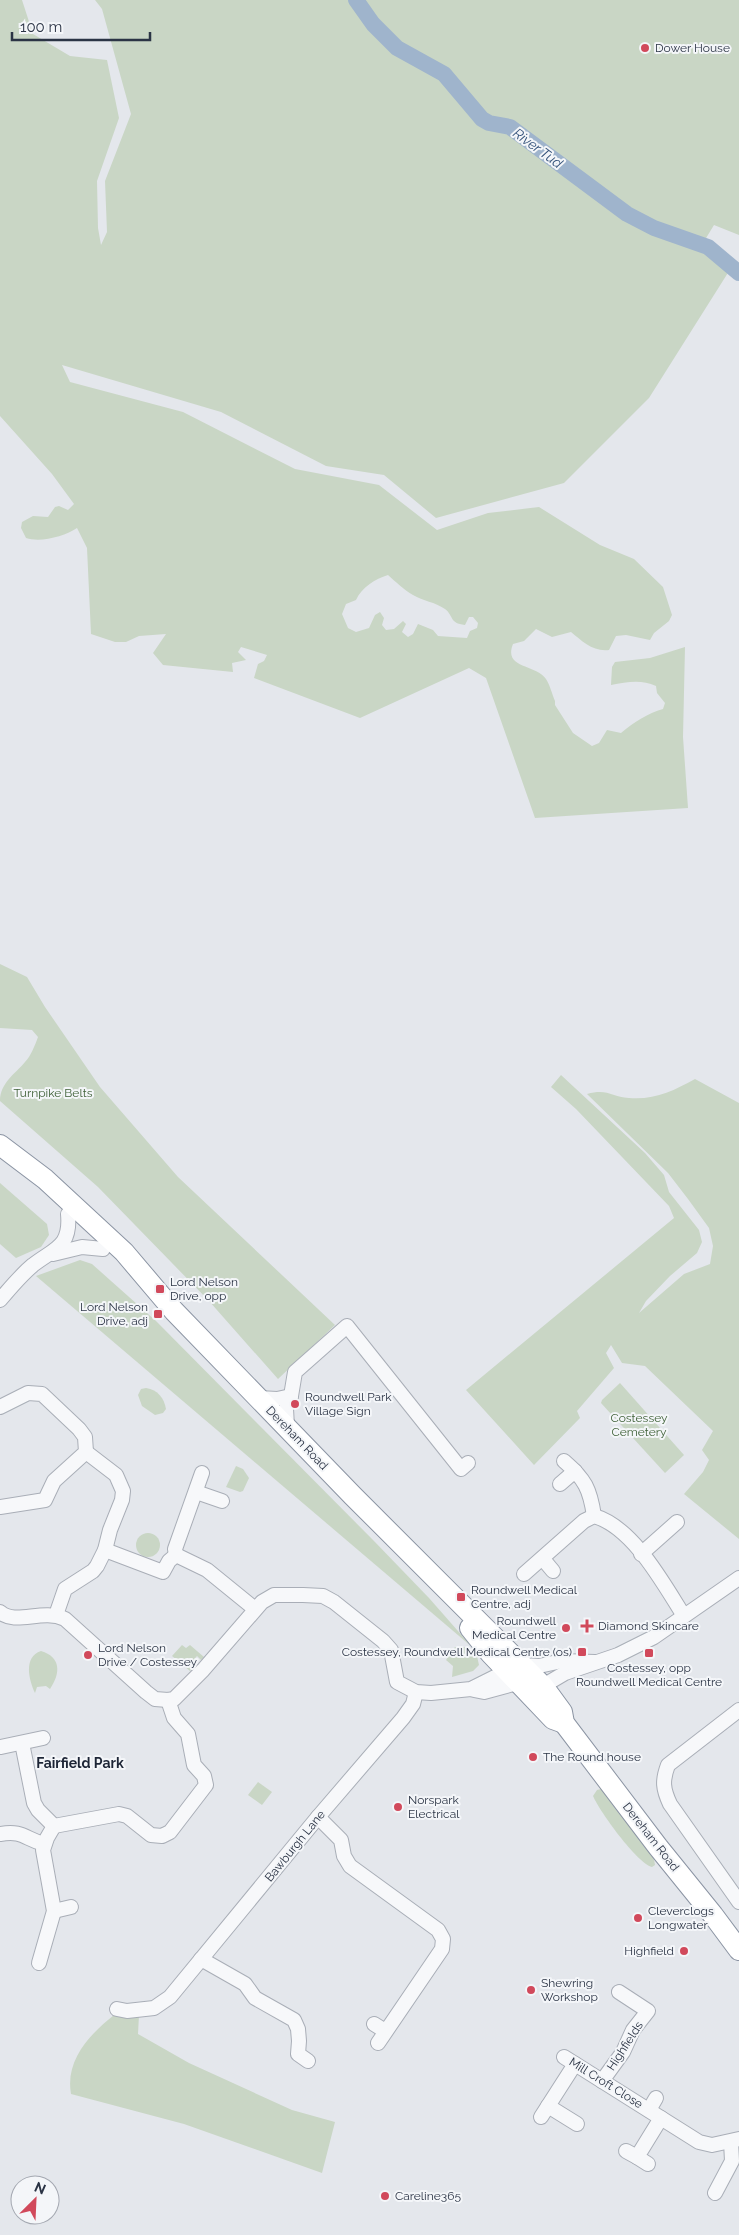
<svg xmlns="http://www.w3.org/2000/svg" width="739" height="2235" font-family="Raleway,sans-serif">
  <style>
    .green { fill: #c9d6c5; fill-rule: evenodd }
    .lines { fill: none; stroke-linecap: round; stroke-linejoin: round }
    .river { stroke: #9fb4cc; stroke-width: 16 }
    .minor-casing { stroke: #a9aeb7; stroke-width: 16 }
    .highway-casing { stroke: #8b94a3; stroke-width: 22 }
    .minor { stroke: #f7f8fa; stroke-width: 14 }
    .highway { stroke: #fff; stroke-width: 20 }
    .poi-dot { fill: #d1495b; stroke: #f4f6f9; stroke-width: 2 }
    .labels { text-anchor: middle; stroke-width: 4; stroke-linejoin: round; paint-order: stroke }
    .poi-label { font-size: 12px; fill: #2b3445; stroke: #f4f6f9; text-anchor: start }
    .park-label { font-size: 12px; fill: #3f6138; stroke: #f4f6f9 }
    .street-label { font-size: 12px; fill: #2b3445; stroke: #f4f6f9 }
    .water-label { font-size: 14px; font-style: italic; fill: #34527a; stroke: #f4f6f9 }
    .neighbourhood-label { font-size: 14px; font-weight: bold; fill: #1d2536; stroke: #f4f6f9 }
  </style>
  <rect width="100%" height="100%" fill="#e4e7ec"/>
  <g class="green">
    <path d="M0 0H22L33 34 70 56 107 60 119 118 97 181 98 228 101 245 107 232 105 181 131 114 102 9 95 0H739V235L714 225 700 248 731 268 649 398 564 483 436 518 384 475 326 466 221 412 62 365 70 382 183 412 295 469 379 485 437 530 488 513 539 507 600 545 634 559 663 587 672 615 669 621 654 633 650 640 626 635 616 636 609 650C593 652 582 641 571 632L552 637 536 629 524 641 513 644C503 669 536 664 546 679 550 685 552 694 555 701V705L573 733 592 746 599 743 607 730 621 733C633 723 648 713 663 709L665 703 657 693 656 686C641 679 627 682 611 685L612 667 615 662 650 658 685 647 683 737 688 808 535 818 486 678 469 668 360 718 254 678 258 664 264 661 267 655 241 647 238 652 246 660 232 663 233 672 163 665 153 653 166 634 139 636 126 642H115L91 634 87 548 77 528C65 536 41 543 26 538L21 528 22 522 33 516 48 517 55 507 59 506 68 510 74 504 52 474 0 416ZM388 575C396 582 404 590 413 595 423 601 435 602 445 609 454 616 449 623 465 625L469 617H473L478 623 477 628 470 631 467 638 438 636 433 630 418 624 413 634 408 637 402 632 406 624 403 621 394 629 386 630 382 625 384 618 380 612 375 615 369 628 356 632 348 628 342 614 346 604 356 600C362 587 375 579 388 575Z"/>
    <path d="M0 964 27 977 45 1007 100 1087 178 1177 335 1325 278 1379 209 1301 98 1187 0 1101C0 1083 15 1074 25 1062 31 1056 35 1045 38 1037L32 1030 0 1028Z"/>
    <path d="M561 1075 645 1153 664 1175 669 1192 699 1230 702 1242 697 1253 670 1276 646 1301 639 1313 684 1274 710 1264 713 1246 709 1228 688 1199 668 1173 587 1094C608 1088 611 1097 629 1098 655 1100 673 1091 695 1079L739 1103V1539L684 1494 703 1472 709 1460 702 1450 713 1431 645 1366 622 1363 611 1345 606 1353 614 1368 577 1411 580 1418 534 1465 466 1390 674 1218 669 1206 576 1109 551 1087Z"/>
    <polygon points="0,1183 47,1224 49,1235 41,1247 16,1258 0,1244"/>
    <polygon points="80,1260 92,1264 156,1321 374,1541 429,1598 472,1647 36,1276"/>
    <polygon points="620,1383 684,1455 665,1473 601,1403 602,1400"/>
    <path d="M146 1388C158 1390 164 1398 166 1409L163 1413 155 1415 142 1406 138 1395 141 1389Z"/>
    <polygon points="236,1466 243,1469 249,1478 243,1491 240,1492 226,1487"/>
    <circle cx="148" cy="1545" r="12"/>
    <polygon points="182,1645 186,1648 190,1645 204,1657 201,1660 197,1656 190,1664 194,1667 190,1671 172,1656"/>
    <polygon points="455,1647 464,1647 476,1652 479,1665 473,1671 452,1677 453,1666 446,1660"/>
    <path d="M41 1651C61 1657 61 1673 50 1689L46 1686 37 1687 35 1693C29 1680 23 1657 41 1651Z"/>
    <polygon points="258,1782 272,1792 262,1805 248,1795"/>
    <path d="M601 1789C613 1806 626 1822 638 1838 645 1848 654 1852 655 1865L652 1867C637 1863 600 1812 593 1796L597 1790Z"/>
    <path d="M114 2015H139L138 2034 189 2063 292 2110 335 2122 322 2173 184 2124 71 2094C65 2060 90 2034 114 2015Z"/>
  </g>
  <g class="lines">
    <polyline class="river" points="356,0 373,24 397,48 444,74 482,119 489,123 510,127 627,214 654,228 708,247 739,273"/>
    <defs>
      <g id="minor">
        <polyline points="53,1254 82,1247 103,1249"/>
        <path d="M0 1300C10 1288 21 1275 33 1265 55 1248 71 1247 68 1214"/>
        <polyline points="259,1398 277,1399 291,1396"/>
        <polyline points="0,1407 28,1393 42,1394 79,1429 85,1437 86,1452 54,1481 45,1500 0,1507"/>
        <polyline points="287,1426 286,1409 291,1396 295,1372 347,1326 461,1469 468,1463"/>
        <path d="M564 1461C585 1479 590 1489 594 1516"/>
        <polyline points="560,1484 575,1471"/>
        <polyline points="196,1492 222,1501"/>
        <polyline points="105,1550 163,1572 169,1561 176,1555"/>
        <polyline points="641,1554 677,1522"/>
        <polyline points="176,1555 207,1570 255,1609"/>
        <polyline points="176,1555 175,1549 202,1473"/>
        <polyline points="543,1559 553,1571"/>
        <path d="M524 1574 584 1521 594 1516C633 1527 663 1583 684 1616"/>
        <path d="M0 1612C16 1626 42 1608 65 1619L146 1692 155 1699 168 1700 174 1699 203 1670 262 1602 274 1595H303L323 1596 334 1602 383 1641 391 1650 397 1682 416 1692 431 1693 471 1689 507 1671 523 1665 539 1666 562 1661 595 1662"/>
        <polyline points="56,1615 65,1589 93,1571 97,1566 105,1550 110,1530 122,1500 123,1491 116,1475 86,1452"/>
        <polyline points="474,1690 484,1692 517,1683 543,1686 565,1673 618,1655 654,1637 739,1578"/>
        <path d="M739 1710 668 1765C662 1781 663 1789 670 1804L739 1902"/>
        <polyline points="22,1743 34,1803 38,1810 54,1826"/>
        <polyline points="1,1747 43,1738"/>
        <polyline points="318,1817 341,1840 344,1856 350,1866 438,1930 443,1939 442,1949 378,2043"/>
        <polyline points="54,1826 119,1814 127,1816 151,1835 162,1836 170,1832 206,1785 204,1776 194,1765 188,1734 174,1718 168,1700"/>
        <path d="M0 1834C23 1830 25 1839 44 1844"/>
        <polyline points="54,1911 71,1907"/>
        <polyline points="201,1959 245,1984 255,1998 294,2020 298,2029 299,2041 298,2054 308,2061"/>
        <polyline points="39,1963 54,1911 43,1850 47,1838 54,1826"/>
        <polyline points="117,2009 127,2011 154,2008 170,1997 318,1817 403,1718 413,1704 416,1692"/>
        <polyline points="374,2024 385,2031"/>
        <polyline points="564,2057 699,2142 712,2145 739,2139"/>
        <polyline points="602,2081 623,2052 633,2030 648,2011 619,1992"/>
        <polyline points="548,2106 577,2124"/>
        <polyline points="649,2110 656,2098"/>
        <polyline points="541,2117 575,2064"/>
        <polyline points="626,2151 637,2157"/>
        <polyline points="648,2164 637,2157 661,2118"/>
        <polyline points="715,2193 732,2161 731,2142"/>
      </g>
      <g id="highway">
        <polyline points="0,1145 45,1179 124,1252 174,1311 353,1496 543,1686 562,1712 564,1723 658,1847 713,1915 739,1950"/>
        <polyline points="470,1628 490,1653 553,1719 564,1723"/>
      </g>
    </defs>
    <use href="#minor" class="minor-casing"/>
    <use href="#highway" class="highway-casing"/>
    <use href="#minor" class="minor"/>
    <use href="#highway" class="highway"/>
  </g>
  <g class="poi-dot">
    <circle cx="645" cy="48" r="5"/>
    <rect x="155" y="1284" width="10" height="10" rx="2.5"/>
    <rect x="153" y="1309" width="10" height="10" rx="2.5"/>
    <circle cx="295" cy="1404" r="5"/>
    <rect x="456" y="1592" width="10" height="10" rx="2.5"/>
    <path d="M584.5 1618.5h5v5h5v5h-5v5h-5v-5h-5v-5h5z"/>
    <circle cx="566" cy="1628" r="5"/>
    <rect x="577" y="1647" width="10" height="10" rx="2.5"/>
    <rect x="644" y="1648" width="10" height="10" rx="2.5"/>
    <circle cx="88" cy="1655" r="5"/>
    <circle cx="533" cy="1757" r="5"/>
    <circle cx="398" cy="1807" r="5"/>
    <circle cx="638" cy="1918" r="5"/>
    <circle cx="684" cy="1951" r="5"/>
    <circle cx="531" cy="1990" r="5"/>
    <circle cx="385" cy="2196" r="5"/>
  </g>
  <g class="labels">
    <g class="poi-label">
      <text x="655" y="52">Dower House</text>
      <text x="170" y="1286">Lord Nelson<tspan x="170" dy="14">Drive, opp</tspan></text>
      <text x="148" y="1311" text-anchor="end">Lord Nelson<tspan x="148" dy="14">Drive, adj</tspan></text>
      <text x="305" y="1401">Roundwell Park<tspan x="305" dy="14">Village Sign</tspan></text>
      <text x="471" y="1594">Roundwell Medical<tspan x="471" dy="14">Centre, adj</tspan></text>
      <text x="556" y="1625" text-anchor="end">Roundwell<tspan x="556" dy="14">Medical Centre</tspan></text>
      <text x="598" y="1630">Diamond Skincare</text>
      <text x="98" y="1652">Lord Nelson<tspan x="98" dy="14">Drive / Costessey</tspan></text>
      <text x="572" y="1656" text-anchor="end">Costessey, Roundwell Medical Centre (os)</text>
      <text x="649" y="1672" text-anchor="middle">Costessey, opp<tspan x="649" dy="14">Roundwell Medical Centre</tspan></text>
      <text x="543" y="1761">The Round house</text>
      <text x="408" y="1804">Norspark<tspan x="408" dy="14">Electrical</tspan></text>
      <text x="648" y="1915">Cleverclogs<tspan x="648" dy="14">Longwater</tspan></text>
      <text x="674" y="1955" text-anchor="end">Highfield</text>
      <text x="541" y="1987">Shewring<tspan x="541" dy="14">Workshop</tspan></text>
      <text x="395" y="2200">Careline365</text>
    </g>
    <g class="park-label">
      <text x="53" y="1097">Turnpike Belts</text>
      <text x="639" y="1422">Costessey<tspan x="639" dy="14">Cemetery</tspan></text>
    </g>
    <g class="street-label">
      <text transform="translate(297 1438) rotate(46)" y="4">Dereham Road</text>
      <text transform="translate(651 1837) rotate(52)" y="4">Dereham Road</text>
      <text transform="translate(295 1846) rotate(-51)" y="4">Bawburgh Lane</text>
      <text transform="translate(625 2046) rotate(-57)" y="4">Highfields</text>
      <text transform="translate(606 2083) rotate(32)" y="4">Mill Croft Close</text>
    </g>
    <g class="water-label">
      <text transform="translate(538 148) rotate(36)" y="5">River Tud</text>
    </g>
    <g class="neighbourhood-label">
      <text x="80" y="1768">Fairfield Park</text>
    </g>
  </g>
  <g transform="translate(35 2200) rotate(24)"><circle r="24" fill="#f4f6f9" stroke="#a4a8b1"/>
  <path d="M0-4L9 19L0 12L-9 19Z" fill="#d1495b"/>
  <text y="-8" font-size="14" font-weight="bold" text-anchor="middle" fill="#2b3445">N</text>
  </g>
  <path d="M12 32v8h138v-8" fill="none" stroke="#2b3445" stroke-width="2.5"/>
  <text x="20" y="32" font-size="15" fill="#2b3445" stroke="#f4f6f9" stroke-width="4" paint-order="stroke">100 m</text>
</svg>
